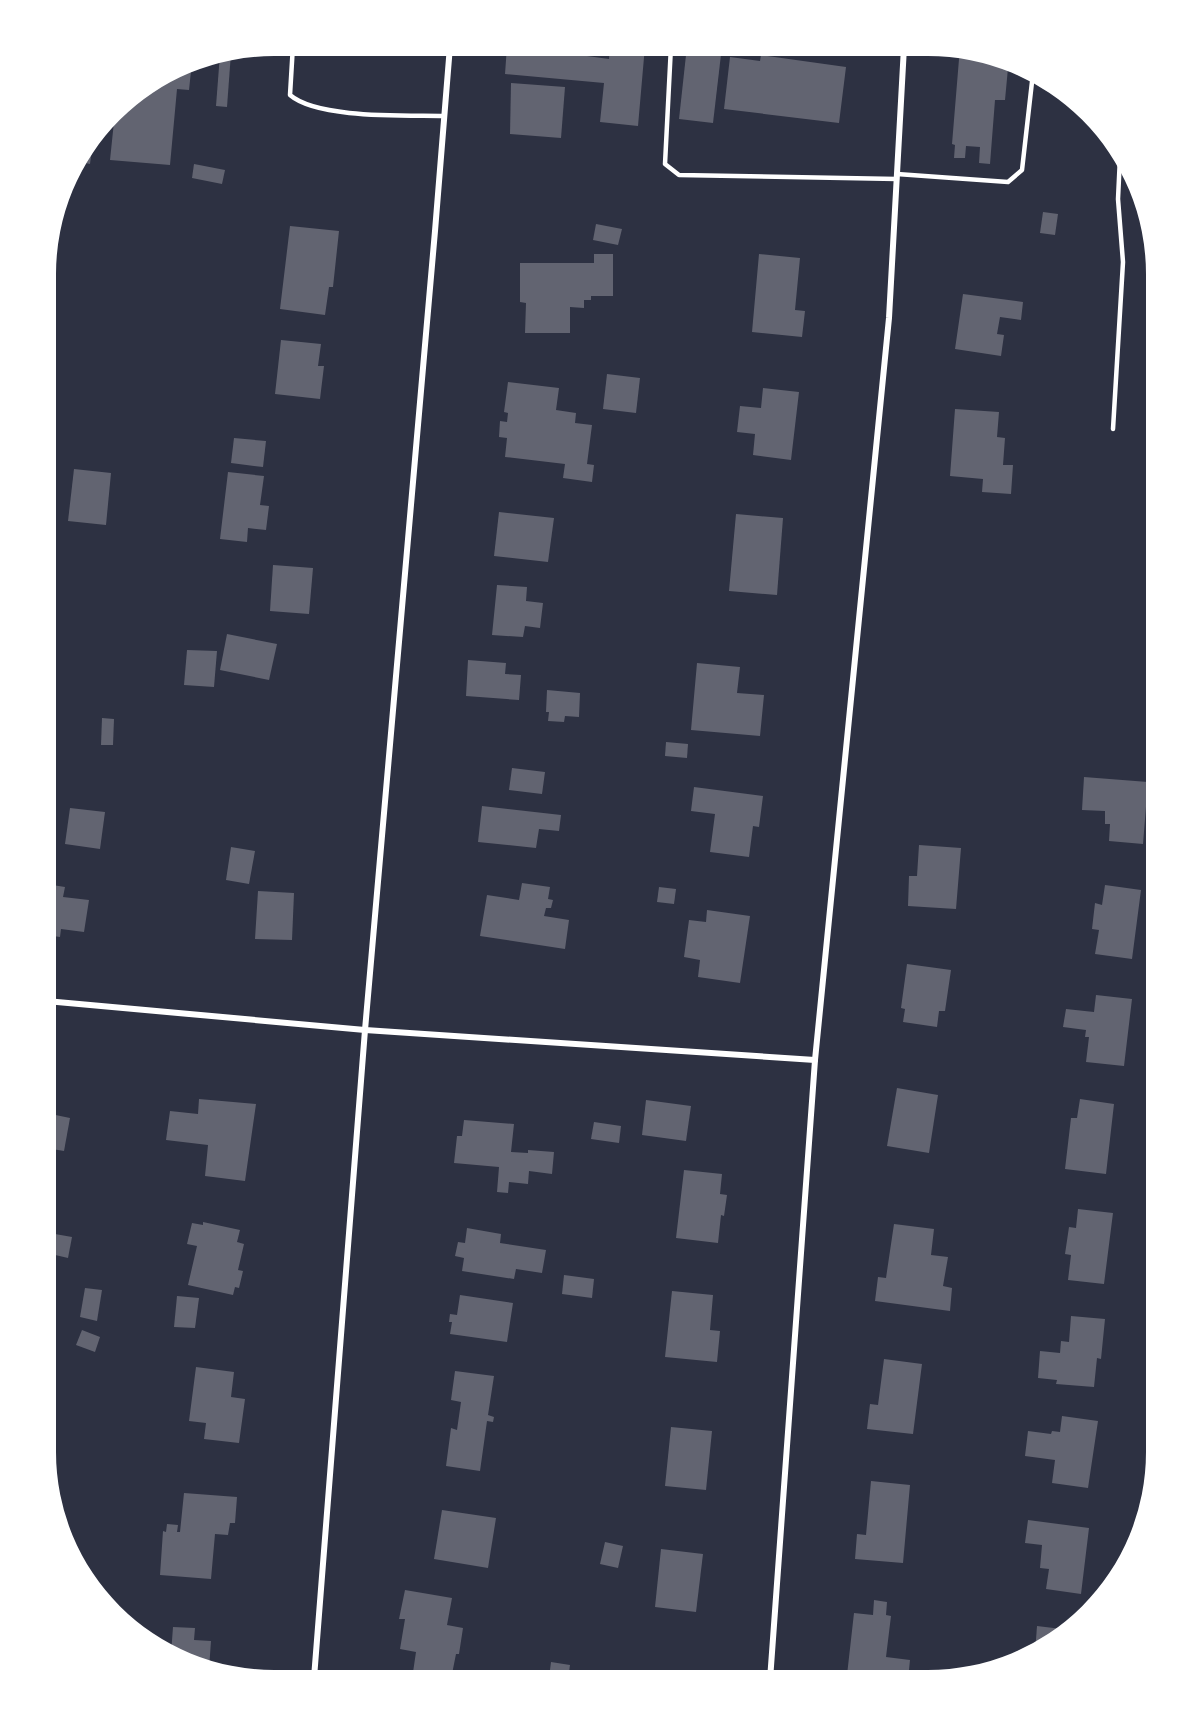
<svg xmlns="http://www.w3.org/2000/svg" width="1202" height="1725" font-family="Cabin,sans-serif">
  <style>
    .building { fill: #626471 }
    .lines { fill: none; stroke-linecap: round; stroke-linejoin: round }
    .service { stroke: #fff; stroke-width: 4.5 }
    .minor { stroke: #fff; stroke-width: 6 }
  </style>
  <rect width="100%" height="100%" fill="#2d3142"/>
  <g class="building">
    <polygon points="507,46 588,46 587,56 609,59 610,46 645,46 638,126 600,122 604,83 505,74"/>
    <polygon points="687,46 722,46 713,123 679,119"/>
    <polygon points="960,47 998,57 997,67 1008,68 1005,100 995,100 990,164 979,163 980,147 966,146 965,158 954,158 955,145 952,144"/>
    <polygon points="229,52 231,53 227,107 216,106 220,54"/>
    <polygon points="761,55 846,67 839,123 724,109 730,57 760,61"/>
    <polygon points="192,62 189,90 177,89 170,165 110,160 115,112 123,102"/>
    <polygon points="511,83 565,87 561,138 510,134"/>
    <polygon points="85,148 92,149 90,164 75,161"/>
    <polygon points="194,164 225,170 222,184 192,178"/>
    <polygon points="1043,212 1058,214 1055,235 1040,233"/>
    <polygon points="596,224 622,229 618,245 593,240"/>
    <polygon points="290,226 339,231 333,287 329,287 325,315 280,309"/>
    <polygon points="594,254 613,254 613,296 591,296 591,300 584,300 584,308 570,307 570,333 525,333 526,303 520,302 520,263 594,263"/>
    <polygon points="759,254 800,258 795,310 805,311 802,337 752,332"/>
    <polygon points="1154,260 1157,273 1157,298 1151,298"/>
    <polygon points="963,294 1023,302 1021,320 1000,317 997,334 1004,335 1001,356 955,349"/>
    <polygon points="281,340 321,344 318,366 324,366 320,399 275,394"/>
    <polygon points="607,374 640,378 636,413 603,409"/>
    <polygon points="508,382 559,388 556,410 576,413 575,423 592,425 587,464 594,465 592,482 563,478 565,464 505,457 507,438 499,437 500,421 507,422 508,413 504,412"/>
    <polygon points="763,388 799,392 791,460 753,455 755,434 737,432 740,406 761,408"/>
    <polygon points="955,409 999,412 997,437 1005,438 1003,465 1013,465 1011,494 982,492 983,479 950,476"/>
    <polygon points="234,438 266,441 263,467 231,463"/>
    <polygon points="74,469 111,473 106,525 68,521"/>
    <polygon points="228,472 264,476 260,505 269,506 266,530 248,528 247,542 220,539"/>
    <polygon points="499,512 554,518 548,562 494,556"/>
    <polygon points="736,514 783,518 777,595 729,591"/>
    <polygon points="273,565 313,568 309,614 270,611"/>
    <polygon points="497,585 527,587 526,601 543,603 540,628 525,626 523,637 492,635"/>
    <polygon points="227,634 277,644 269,680 220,670"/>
    <polygon points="187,650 217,651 214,687 184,685"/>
    <polygon points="468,660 506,663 505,674 521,675 519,700 466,696"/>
    <polygon points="697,663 740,667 737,693 764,695 760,736 691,730"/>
    <polygon points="547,690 580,693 579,717 565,716 564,722 548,721 549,712 546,712"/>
    <polygon points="102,718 114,719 113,745 101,745"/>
    <polygon points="666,742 688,744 687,758 665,756"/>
    <polygon points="512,768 545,772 542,794 509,790"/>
    <polygon points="1084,777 1148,782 1143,844 1109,841 1110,824 1105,824 1105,811 1082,810"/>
    <polygon points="694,787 763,796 759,827 753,826 749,857 710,852 715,814 691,811"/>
    <polygon points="482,806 561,815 559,831 539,829 536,848 478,842"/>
    <polygon points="70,808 105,812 100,849 65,844"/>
    <polygon points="919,845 961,848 956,909 908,906 909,876 917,876"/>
    <polygon points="231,847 255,851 249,884 226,880"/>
    <polygon points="522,883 550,887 548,899 553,900 551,908 546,908 544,916 569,920 565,949 480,936 487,895 519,900"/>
    <polygon points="46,884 65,887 63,897 89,900 84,932 61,929 60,937 46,935"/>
    <polygon points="1105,885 1141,890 1132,959 1095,954 1099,930 1092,929 1095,903 1102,905"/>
    <polygon points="659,887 676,889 674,904 657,902"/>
    <polygon points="258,891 294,893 292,940 255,939"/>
    <polygon points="707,910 750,916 740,983 698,977 700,960 684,957 689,920 706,922"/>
    <polygon points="907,964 951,970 945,1011 939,1011 937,1027 903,1022 905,1009 901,1008"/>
    <polygon points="1096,995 1132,999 1124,1066 1086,1062 1089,1037 1085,1037 1086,1030 1063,1027 1066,1009 1094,1012"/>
    <polygon points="897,1088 938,1095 929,1153 887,1146"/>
    <polygon points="199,1099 256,1104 245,1181 205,1176 208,1145 166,1140 170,1111 198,1114"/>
    <polygon points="1080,1099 1114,1104 1106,1174 1065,1169 1071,1118 1077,1118"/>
    <polygon points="646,1100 691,1106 686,1141 642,1135"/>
    <polygon points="46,1113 70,1118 64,1151 46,1148"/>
    <polygon points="464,1120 514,1124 511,1152 528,1153 528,1150 554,1152 552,1174 529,1171 528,1184 509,1182 508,1193 497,1192 499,1167 454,1163 457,1136 462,1136"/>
    <polygon points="594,1122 621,1126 619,1143 591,1139"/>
    <polygon points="684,1170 722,1174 720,1194 727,1195 724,1216 721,1215 718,1243 676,1238"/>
    <polygon points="1078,1209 1113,1213 1104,1284 1068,1280 1071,1255 1065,1254 1069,1227 1076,1228"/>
    <polygon points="203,1222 240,1230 237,1242 244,1244 238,1270 243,1271 239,1288 235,1287 233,1295 188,1285 197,1246 187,1244 192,1223 203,1225"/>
    <polygon points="894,1224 934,1229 931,1255 948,1257 943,1286 952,1288 950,1311 875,1301 878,1277 886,1278"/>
    <polygon points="467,1228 501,1234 500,1243 546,1250 542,1273 516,1269 514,1279 462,1271 464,1258 455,1256 458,1242 465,1243"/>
    <polygon points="55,1234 72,1237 68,1258 51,1254"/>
    <polygon points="564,1275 594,1279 592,1298 562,1294"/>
    <polygon points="85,1288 102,1290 97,1321 80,1317"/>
    <polygon points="672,1291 713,1295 710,1330 720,1331 717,1362 665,1357"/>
    <polygon points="460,1295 513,1303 507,1342 450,1334 452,1322 449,1322 450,1314 457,1315"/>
    <polygon points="177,1296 199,1298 195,1328 174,1327"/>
    <polygon points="1071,1316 1105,1319 1101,1359 1097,1358 1094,1387 1056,1384 1057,1380 1038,1378 1040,1351 1060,1353 1061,1341 1069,1342"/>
    <polygon points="82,1330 100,1337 95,1352 76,1345"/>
    <polygon points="884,1359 922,1364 913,1434 867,1429 870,1404 878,1405"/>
    <polygon points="196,1367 234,1372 231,1397 245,1399 239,1443 204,1439 206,1423 189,1421"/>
    <polygon points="455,1371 494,1376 488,1415 494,1417 493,1422 487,1421 480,1471 446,1466 451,1428 457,1430 461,1402 451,1400"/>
    <polygon points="1062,1416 1098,1421 1088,1488 1052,1483 1055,1460 1025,1456 1028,1431 1051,1434 1052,1431 1060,1432"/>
    <polygon points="671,1427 712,1431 706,1490 665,1486"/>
    <polygon points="871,1481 910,1485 903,1563 855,1559 857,1534 866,1535"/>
    <polygon points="184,1493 237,1497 235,1523 230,1523 228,1535 215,1534 211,1579 160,1575 163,1531 166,1532 167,1524 178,1525 177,1532 180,1532"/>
    <polygon points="442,1510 496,1518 488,1568 434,1559"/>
    <polygon points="1028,1520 1089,1528 1081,1594 1046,1589 1049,1569 1040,1568 1042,1545 1025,1543"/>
    <polygon points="605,1542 623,1546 618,1568 600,1564"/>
    <polygon points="661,1549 703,1554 696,1612 655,1607"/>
    <polygon points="405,1590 452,1598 447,1625 463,1628 459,1654 456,1654 451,1679 412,1679 416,1652 400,1649 405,1619 399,1619"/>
    <polygon points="874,1600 887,1602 886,1615 891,1616 886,1657 910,1660 908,1680 850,1680 851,1676 847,1675 854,1613 873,1615"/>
    <polygon points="1037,1626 1070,1630 1035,1653"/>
    <polygon points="173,1627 195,1628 194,1640 211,1641 209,1669 186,1663 171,1654"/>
    <polygon points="551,1662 570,1665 568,1679 549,1678"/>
  </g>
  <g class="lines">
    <g class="service">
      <path d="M293 45 290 95C318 119 406 115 444 116"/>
      <polyline points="671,46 665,164 679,175 897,179"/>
      <polyline points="897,174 1008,182 1022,170 1033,73"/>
      <polyline points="1113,429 1123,262 1118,199 1120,157"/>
    </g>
    <g class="minor">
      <polyline points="46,1001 365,1030 815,1060"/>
      <polyline points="314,1678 365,1030 435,231 450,46"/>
      <polyline points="770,1680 815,1060 889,318 904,47"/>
    </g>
  </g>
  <path d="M0 0H1202V1725H0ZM274 56H928A218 218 0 0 1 1146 274V1452A218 218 0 0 1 928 1670H274A218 218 0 0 1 56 1452V274A218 218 0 0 1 274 56Z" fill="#fff" fill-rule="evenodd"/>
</svg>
